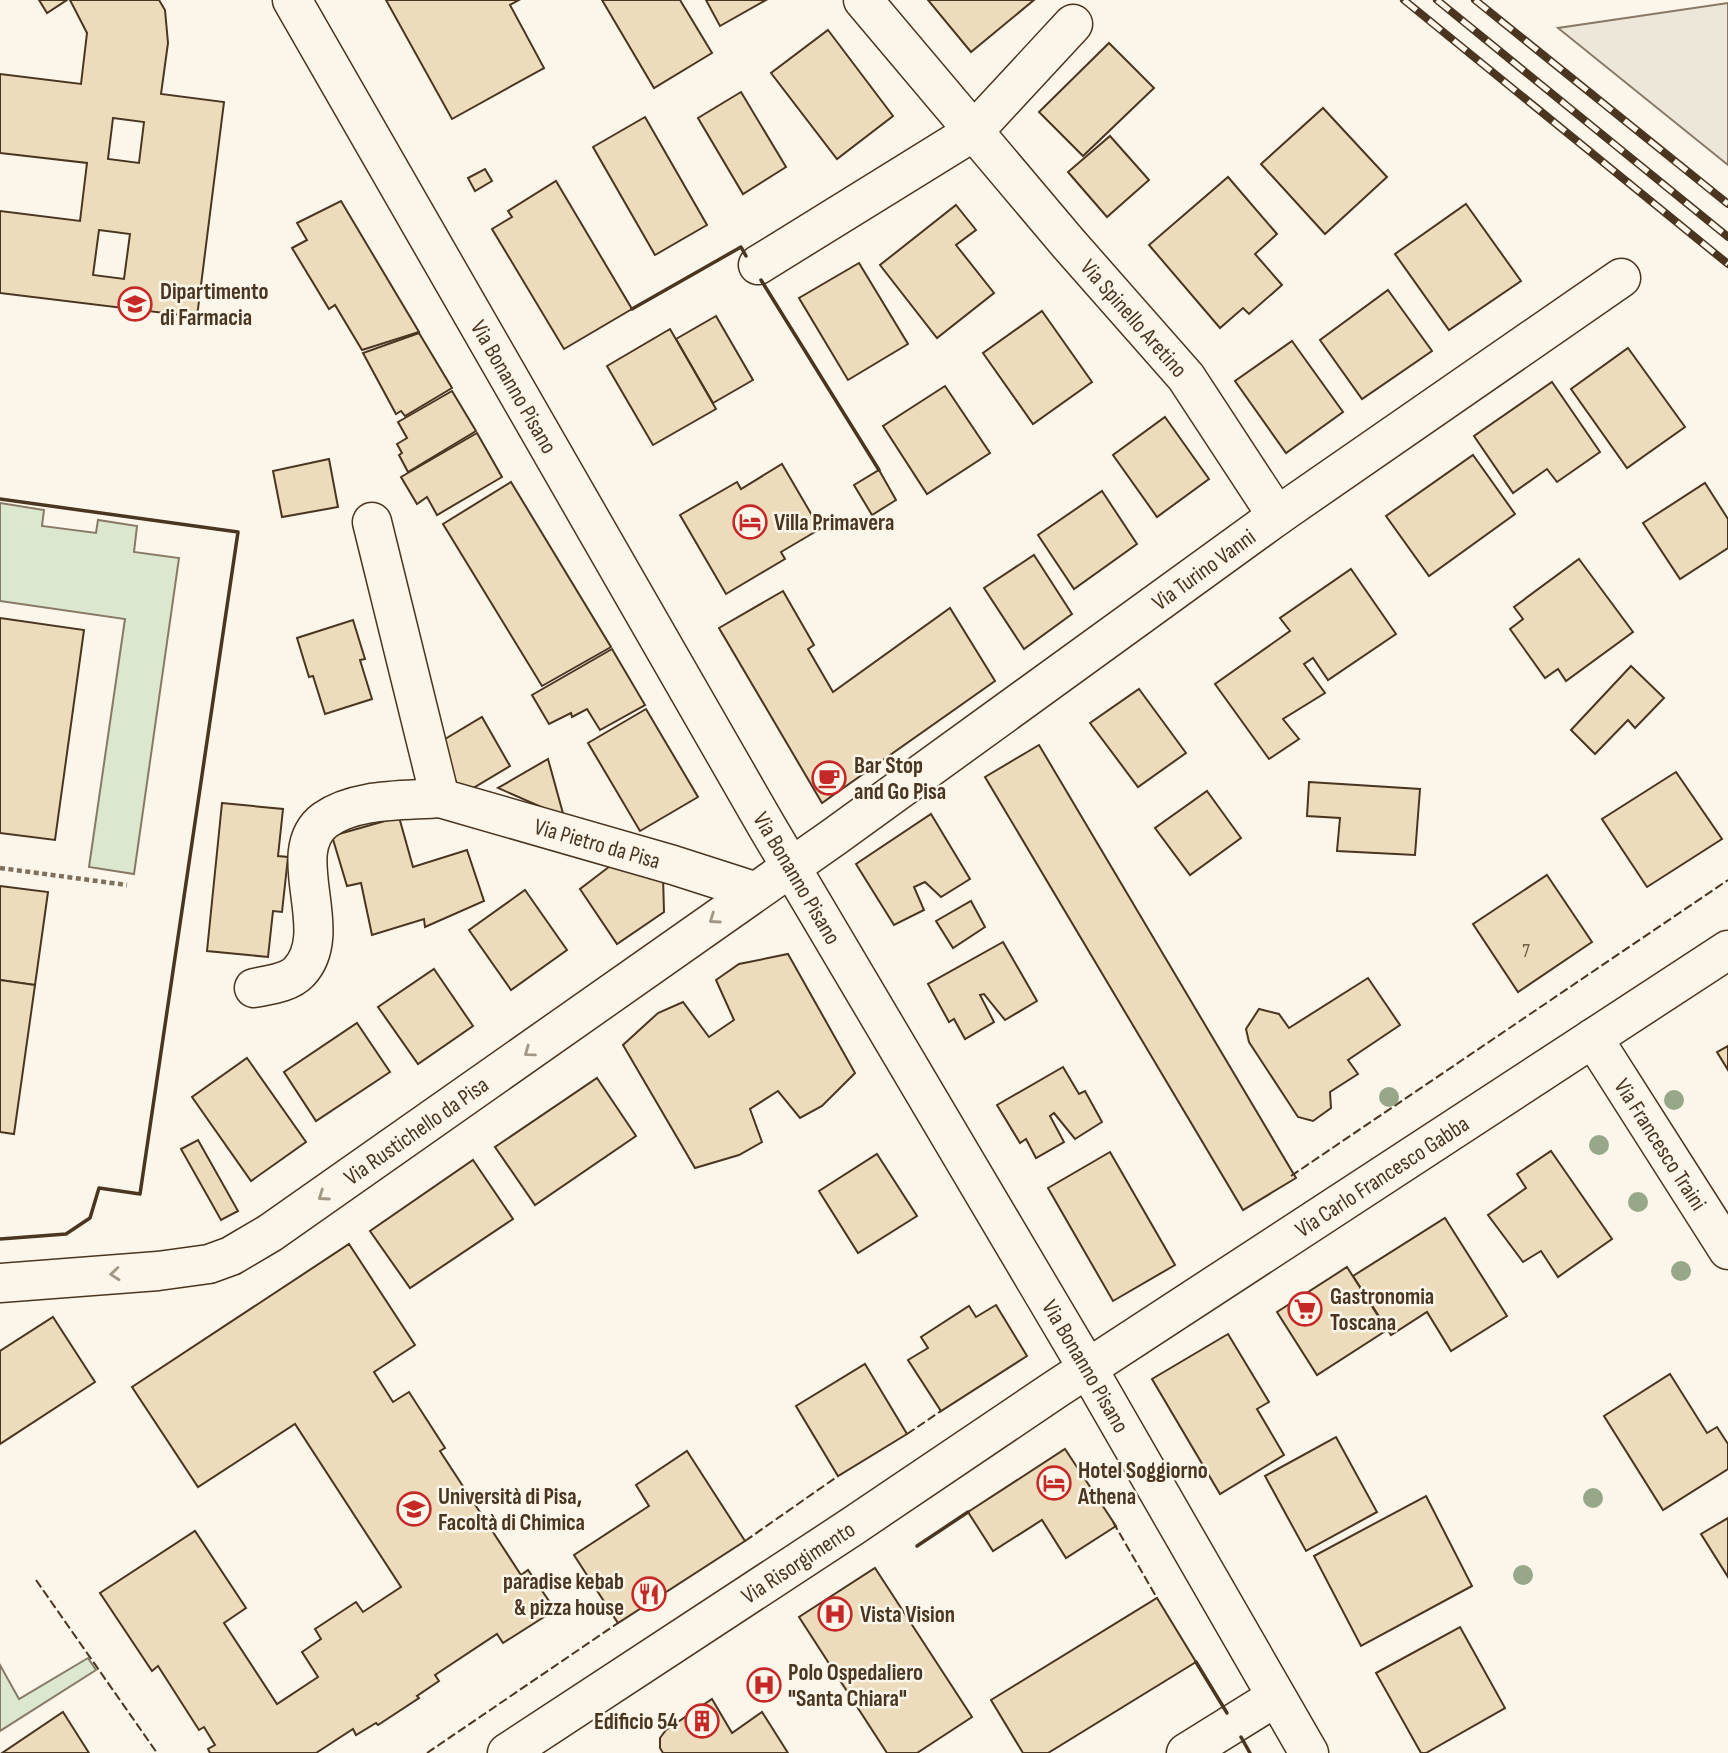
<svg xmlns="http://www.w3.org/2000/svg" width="1728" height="1753" font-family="'Sofia Sans Condensed',sans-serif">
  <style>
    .green { fill: #dce7d0; stroke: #887966; stroke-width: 2 }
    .parking { fill: #ede7d9; stroke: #887966; stroke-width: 2 }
    .building { fill: #ecdcbc; stroke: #4a3520; stroke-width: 2; fill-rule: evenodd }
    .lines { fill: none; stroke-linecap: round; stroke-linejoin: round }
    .minor-casing { stroke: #4a3520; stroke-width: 41 }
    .major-casing { stroke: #4a3520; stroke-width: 41 }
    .path { stroke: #7f6f5c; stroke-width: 4.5; stroke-dasharray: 5 3.5; stroke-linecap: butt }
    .minor { stroke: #fbf6e9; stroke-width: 38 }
    .major { stroke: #fbf6e9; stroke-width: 38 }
    .rail-casing { stroke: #4a3520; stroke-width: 8 }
    .rail { stroke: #fbf6e9; stroke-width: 5; stroke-dasharray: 16; stroke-linecap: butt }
    .fence { stroke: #4a3520; stroke-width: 2; stroke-dasharray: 9 3.5; stroke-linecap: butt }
    .wall { stroke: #4a3520; stroke-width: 3.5 }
    .tree { fill: #96a887 }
    .oneway { stroke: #a29684 }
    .labels { text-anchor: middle; stroke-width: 5; stroke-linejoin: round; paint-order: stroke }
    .number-label { font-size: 19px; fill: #725f47 }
    .poi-label { font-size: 23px; font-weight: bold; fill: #4a3520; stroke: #fbf6e9; text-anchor: start }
    .street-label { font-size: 23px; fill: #4a3520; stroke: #fbf6e9 }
  </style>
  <rect width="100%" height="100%" fill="#fbf6e9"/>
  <g class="green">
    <polygon points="0,503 44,510 42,526 96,533 98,520 137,526 134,552 179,558 134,874 89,867 125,619 0,601"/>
    <polygon points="88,1658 96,1670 0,1731 0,1665 19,1699"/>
  </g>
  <polygon class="parking" points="1728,3 1728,165 1558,28"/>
  <g class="building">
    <polygon points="39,0 67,0 47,13"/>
    <path d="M70 0H159L165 10 168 43 161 94 224 102 197 317 0 293V211L80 221 87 163 0 153V74L81 84 87 33ZM113 118 144 122 139 163 108 159ZM99 230 130 234 124 279 93 275Z"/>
    <polygon points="386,0 519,0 510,5 544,68 452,119"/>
    <polygon points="602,0 680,0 712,53 654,88"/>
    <polygon points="706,0 766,0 720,26"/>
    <polygon points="928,0 1034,0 971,52"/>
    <polygon points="828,30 893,116 837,159 771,73"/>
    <polygon points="1109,43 1154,88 1083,156 1039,112"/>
    <polygon points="741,92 786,167 743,194 698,118"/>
    <polygon points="1323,108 1387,177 1325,234 1261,164"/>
    <polygon points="645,117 707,225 655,255 593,147"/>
    <polygon points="1110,136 1149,180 1107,217 1068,172"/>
    <polygon points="485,169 492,181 475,191 468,178"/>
    <polygon points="1228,177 1277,234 1255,254 1282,285 1249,314 1243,308 1220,328 1149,245"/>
    <polygon points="556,181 632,309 564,349 492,229 512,217 508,211"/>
    <polygon points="341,201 419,332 362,350 335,305 329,309 292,248 307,240 297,223"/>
    <polygon points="1466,204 1521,281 1449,330 1395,254"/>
    <polygon points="956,205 976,230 956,245 994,293 937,338 880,265"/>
    <polygon points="859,263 908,344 848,380 799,298"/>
    <polygon points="1388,290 1432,351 1362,399 1320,340"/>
    <polygon points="1042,311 1092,382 1033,424 983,353"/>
    <polygon points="716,316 753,380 713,403 676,339"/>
    <polygon points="670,329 716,409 653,445 607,366"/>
    <polygon points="419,333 452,388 405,416 401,411 396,414 363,353"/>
    <polygon points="1292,341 1343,412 1286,453 1235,381"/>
    <polygon points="1628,348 1685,427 1627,468 1571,389"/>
    <polygon points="1552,382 1600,452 1557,482 1547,469 1513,493 1474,436"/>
    <polygon points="945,386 990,453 927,494 883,426"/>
    <polygon points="452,391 476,431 408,472 399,455 402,453 397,444 407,438 398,422"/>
    <polygon points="1165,417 1209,479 1157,517 1113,455"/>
    <polygon points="477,433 502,477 437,515 427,497 417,504 401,477"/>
    <polygon points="1473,455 1515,514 1429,576 1386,516"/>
    <polygon points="329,459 338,507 282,517 273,471"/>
    <polygon points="782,464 820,529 781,552 785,559 726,594 680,515 737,482 741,489"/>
    <polygon points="879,470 896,500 872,515 854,485"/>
    <polygon points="511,482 611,647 542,686 443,524"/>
    <polygon points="1705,483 1728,519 1728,548 1680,579 1643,523"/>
    <polygon points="1102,491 1137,544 1074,589 1038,535"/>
    <polygon points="1034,555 1072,614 1024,649 984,588"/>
    <polygon points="1579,559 1633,632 1566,681 1558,669 1545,678 1510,629 1523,619 1514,607"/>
    <polygon points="1351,569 1396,634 1328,680 1313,658 1304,664 1325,693 1283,719 1299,739 1269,759 1215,684 1290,631 1280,618"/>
    <polygon points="783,591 814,645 808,649 833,692 950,608 995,681 822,803 719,628"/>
    <polygon points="0,618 84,630 55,840 0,833"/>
    <polygon points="353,620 365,659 360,660 372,699 325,714 313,676 309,677 297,638"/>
    <polygon points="612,649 645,705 600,730 587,709 572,717 571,713 549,724 532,695"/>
    <polygon points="1631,666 1664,698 1635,728 1628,720 1595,754 1571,730"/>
    <polygon points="1139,689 1186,753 1138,787 1090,723"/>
    <polygon points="646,709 698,797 640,831 588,743"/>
    <polygon points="482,717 510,766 463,794 435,745"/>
    <polygon points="1039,745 1296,1178 1243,1210 985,777"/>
    <polygon points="548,759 564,817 498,788"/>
    <polygon points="1676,772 1722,839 1647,887 1602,819"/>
    <polygon points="1309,782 1420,789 1415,855 1337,851 1340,818 1307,816"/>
    <polygon points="1207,791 1241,838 1190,875 1155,828"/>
    <polygon points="222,803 283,809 278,856 288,857 282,912 273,911 268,957 207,951"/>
    <polygon points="931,814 970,879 941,897 925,882 914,887 924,910 894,925 856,864"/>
    <polygon points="399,817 413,867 467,850 484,901 425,927 424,919 372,935 361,883 347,886 332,836"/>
    <polygon points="614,863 663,876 664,912 617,944 580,889"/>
    <polygon points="1547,875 1592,942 1518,992 1473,924"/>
    <polygon points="0,886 48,892 35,985 0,980"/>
    <polygon points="525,890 567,950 511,990 469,930"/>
    <polygon points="971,901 985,927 953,948 936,921"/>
    <polygon points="1003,942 1037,1001 1005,1020 984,994 980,995 994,1022 965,1039 954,1019 949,1022 928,984"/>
    <polygon points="788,954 855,1073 822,1106 800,1118 778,1091 750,1109 762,1142 739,1155 695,1168 623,1045 658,1013 683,1002 709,1037 734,1020 716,980 739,964"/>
    <polygon points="434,969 473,1026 418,1064 378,1007"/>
    <polygon points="1368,978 1400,1025 1348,1060 1358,1074 1330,1092 1331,1108 1313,1121 1298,1117 1249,1042 1246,1029 1259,1009 1279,1014 1289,1028"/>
    <polygon points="0,980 35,985 14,1134 0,1132"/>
    <polygon points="357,1023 390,1072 316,1121 284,1072"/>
    <polygon points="1728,1046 1728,1070 1717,1052"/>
    <polygon points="247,1058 306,1142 251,1181 192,1097"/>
    <polygon points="1063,1067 1079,1094 1085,1091 1102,1122 1075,1139 1054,1113 1050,1116 1064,1142 1036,1158 1026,1139 1020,1143 997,1105"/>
    <polygon points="597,1078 636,1136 535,1205 495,1147"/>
    <polygon points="198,1140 238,1211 221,1220 181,1149"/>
    <polygon points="1551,1151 1612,1239 1558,1277 1541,1251 1523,1262 1488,1215 1526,1188 1517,1174"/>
    <polygon points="1110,1152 1175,1265 1113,1301 1048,1188"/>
    <polygon points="877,1154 917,1216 858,1253 819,1191"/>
    <polygon points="473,1160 513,1219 410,1288 370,1231"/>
    <polygon points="1445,1218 1507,1316 1451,1351 1427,1312 1391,1335 1353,1276"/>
    <polygon points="349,1244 415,1345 374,1372 393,1402 409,1392 445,1448 440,1451 521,1575 528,1570 555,1610 503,1643 497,1634 435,1675 439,1681 417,1696 419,1698 378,1725 376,1723 356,1735 353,1729 316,1753 210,1753 208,1749 215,1745 204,1727 199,1730 158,1666 152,1671 100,1593 195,1531 246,1608 224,1623 277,1704 318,1677 302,1652 321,1639 315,1629 356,1602 363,1612 401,1587 295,1424 198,1487 132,1387"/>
    <polygon points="1347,1267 1387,1330 1317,1375 1277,1312"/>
    <polygon points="996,1305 1027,1356 941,1411 908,1360 928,1348 921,1337 969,1306 976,1317"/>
    <polygon points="53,1317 95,1382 0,1444 0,1351"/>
    <polygon points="1228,1334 1269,1402 1257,1409 1284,1455 1220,1494 1152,1379"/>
    <polygon points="865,1364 907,1434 838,1476 796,1406"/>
    <polygon points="1670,1374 1707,1433 1717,1427 1728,1444 1728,1469 1663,1510 1604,1416"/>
    <polygon points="1336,1437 1377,1512 1306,1551 1265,1476"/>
    <polygon points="1065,1449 1116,1526 1066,1558 1042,1520 993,1551 968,1512"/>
    <polygon points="687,1451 745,1541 618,1623 574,1555 649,1506 636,1485"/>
    <polygon points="1426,1496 1472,1586 1361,1646 1314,1556"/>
    <polygon points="1728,1518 1728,1577 1701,1534"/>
    <polygon points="875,1568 972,1717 917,1753 887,1753 799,1617"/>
    <polygon points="1157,1598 1196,1662 1048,1753 1023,1753 991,1700"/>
    <polygon points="1460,1627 1505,1708 1426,1753 1421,1753 1376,1673"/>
    <polygon points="712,1699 732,1733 762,1712 788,1753 663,1753 660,1748 660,1738 666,1730"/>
    <polygon points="63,1712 89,1753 2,1753"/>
  </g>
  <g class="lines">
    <defs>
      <g id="minor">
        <path id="s1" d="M863 0 1068 243 1186 377 1277 516"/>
        <polyline points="758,265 973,132 1073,24"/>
        <path id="s2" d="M372 522 440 798 673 865 754 891"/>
        <path d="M254 988C268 985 289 983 299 972 338 931 281 853 325 820 356 798 403 801 440 798"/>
        <path id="s3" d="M1593 1038 1728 1250"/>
        <path id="s4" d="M0 1283 158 1271 209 1264 231 1256 270 1233 834 837 1277 516 1621 278"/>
        <path id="s5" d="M507 1753 853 1526 1056 1389 1728 950"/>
        <polyline points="1186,1753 1276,1697"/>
      </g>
      <g id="major">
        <path id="s6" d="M292 0 766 825 1088 1369 1309 1753"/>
      </g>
    </defs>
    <use href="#minor" class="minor-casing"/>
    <use href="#major" class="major-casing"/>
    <polyline class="path" points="0,868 127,885"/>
    <use href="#minor" class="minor"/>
    <use href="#major" class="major"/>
    <defs>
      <g id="rail">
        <polyline points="1404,0 1728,264"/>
        <polyline points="1437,0 1728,237"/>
        <polyline points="1475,0 1728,204"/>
      </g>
    </defs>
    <use href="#rail" class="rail-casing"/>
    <use href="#rail" class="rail"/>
    <g class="fence">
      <polyline points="1291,1176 1728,880"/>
      <polyline points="907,1434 941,1411"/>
      <polyline points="1113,1522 1157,1598"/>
      <polyline points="745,1541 838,1476"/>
      <polyline points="36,1580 157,1753"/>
      <polyline points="427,1753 618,1623"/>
    </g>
    <g class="wall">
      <polyline points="761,280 879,470"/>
      <polyline points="632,309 741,247 746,256"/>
      <polyline points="0,499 238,532 140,1194 99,1188 90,1218 66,1234 0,1239"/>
      <polyline points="917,1546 968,1512"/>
      <polyline points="1196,1662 1227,1713"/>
      <polyline points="1241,1737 1250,1753"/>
    </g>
  </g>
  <g class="tree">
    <circle cx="1389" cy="1097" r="10"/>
    <circle cx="1674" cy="1100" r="10"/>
    <circle cx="1599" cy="1145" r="10"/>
    <circle cx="1638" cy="1202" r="10"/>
    <circle cx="1681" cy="1271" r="10"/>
    <circle cx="1593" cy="1498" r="10"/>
    <circle cx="1523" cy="1575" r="10"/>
  </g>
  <defs><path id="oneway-chevron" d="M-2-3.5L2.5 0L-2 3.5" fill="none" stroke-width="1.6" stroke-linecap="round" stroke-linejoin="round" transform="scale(1.75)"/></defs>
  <g class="oneway">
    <use href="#oneway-chevron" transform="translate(714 919) rotate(145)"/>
    <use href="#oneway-chevron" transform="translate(529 1052) rotate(144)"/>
    <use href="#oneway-chevron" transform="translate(323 1196) rotate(145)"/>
    <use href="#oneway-chevron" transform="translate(115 1274) rotate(175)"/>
  </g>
  <defs>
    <symbol id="university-ring" viewBox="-11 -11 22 22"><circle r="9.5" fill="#fbf6e9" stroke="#c62828" stroke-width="1.5"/><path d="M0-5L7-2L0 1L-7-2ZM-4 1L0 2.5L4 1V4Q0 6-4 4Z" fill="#c62828"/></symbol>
    <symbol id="hotel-ring" viewBox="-11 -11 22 22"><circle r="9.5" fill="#fbf6e9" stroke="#c62828" stroke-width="1.5"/><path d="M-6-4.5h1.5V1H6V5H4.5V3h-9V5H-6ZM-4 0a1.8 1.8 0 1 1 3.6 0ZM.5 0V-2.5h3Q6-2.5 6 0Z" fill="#c62828"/></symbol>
    <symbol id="cafe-ring" viewBox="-11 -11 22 22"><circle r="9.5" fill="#fbf6e9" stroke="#c62828" stroke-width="1.5"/><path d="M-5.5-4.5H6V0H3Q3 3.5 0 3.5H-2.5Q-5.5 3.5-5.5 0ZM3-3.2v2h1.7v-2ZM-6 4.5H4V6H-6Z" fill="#c62828"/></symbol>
    <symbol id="supermarket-ring" viewBox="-11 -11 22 22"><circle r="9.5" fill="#fbf6e9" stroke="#c62828" stroke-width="1.5"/><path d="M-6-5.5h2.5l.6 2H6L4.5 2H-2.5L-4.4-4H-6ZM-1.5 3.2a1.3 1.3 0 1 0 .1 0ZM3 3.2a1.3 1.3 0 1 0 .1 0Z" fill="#c62828"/></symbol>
    <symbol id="restaurant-ring" viewBox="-11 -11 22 22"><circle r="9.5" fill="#fbf6e9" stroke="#c62828" stroke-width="1.5"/><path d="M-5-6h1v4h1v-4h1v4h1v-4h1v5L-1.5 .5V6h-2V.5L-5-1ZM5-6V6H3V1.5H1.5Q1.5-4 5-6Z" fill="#c62828"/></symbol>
    <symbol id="hospital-ring" viewBox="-11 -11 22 22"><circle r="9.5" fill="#fbf6e9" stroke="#c62828" stroke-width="1.5"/><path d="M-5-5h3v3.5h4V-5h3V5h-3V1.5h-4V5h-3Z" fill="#c62828"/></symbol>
    <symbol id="building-ring" viewBox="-11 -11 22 22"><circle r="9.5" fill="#fbf6e9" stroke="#c62828" stroke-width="1.5"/><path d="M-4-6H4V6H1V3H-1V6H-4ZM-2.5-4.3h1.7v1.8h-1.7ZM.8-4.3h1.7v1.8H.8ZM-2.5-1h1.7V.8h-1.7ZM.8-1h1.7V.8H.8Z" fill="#c62828"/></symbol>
  </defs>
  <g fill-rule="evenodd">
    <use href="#university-ring" x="116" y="285" width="38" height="38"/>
    <use href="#hotel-ring" x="731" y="503" width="38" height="38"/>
    <use href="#cafe-ring" x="810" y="759" width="38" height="38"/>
    <use href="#supermarket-ring" x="1286" y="1290" width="38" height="38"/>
    <use href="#hotel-ring" x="1035" y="1464" width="38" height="38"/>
    <use href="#university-ring" x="395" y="1490" width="38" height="38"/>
    <use href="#restaurant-ring" x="630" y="1575" width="38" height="38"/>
    <use href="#hospital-ring" x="816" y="1595" width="38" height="38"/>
    <use href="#hospital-ring" x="745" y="1666" width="38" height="38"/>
    <use href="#building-ring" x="683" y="1702" width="38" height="38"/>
  </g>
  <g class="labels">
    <g class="number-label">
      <text x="1526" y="957">7</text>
    </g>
    <g class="poi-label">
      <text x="160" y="299">Dipartimento<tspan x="160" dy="26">di Farmacia</tspan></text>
      <text x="774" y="530">Villa Primavera</text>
      <text x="854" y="773">Bar Stop<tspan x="854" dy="26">and Go Pisa</tspan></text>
      <text x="1330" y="1304">Gastronomia<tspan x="1330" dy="26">Toscana</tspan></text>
      <text x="1078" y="1478">Hotel Soggiorno<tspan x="1078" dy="26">Athena</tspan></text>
      <text x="438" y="1504">Università di Pisa,<tspan x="438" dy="26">Facoltà di Chimica</tspan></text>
      <text x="624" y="1589" text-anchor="end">paradise kebab<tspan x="624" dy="26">&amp; pizza house</tspan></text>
      <text x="860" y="1622">Vista Vision</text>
      <text x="788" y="1680">Polo Ospedaliero<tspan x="788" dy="26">"Santa Chiara"</tspan></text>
      <text x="678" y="1729" text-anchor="end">Edificio 54</text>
    </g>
    <g class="street-label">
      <text dy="8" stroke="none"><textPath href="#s1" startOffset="418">Via Spinello Aretino</textPath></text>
      <text dy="8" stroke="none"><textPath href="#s6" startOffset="446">Via Bonanno Pisano</textPath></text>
      <text dy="8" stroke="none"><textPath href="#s4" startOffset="1424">Via Turino Vanni</textPath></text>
      <text dy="8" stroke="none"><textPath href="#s2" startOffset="448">Via Pietro da Pisa</textPath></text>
      <text dy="8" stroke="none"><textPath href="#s6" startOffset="1013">Via Bonanno Pisano</textPath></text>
      <text dy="8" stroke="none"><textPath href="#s4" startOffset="457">Via Rustichello da Pisa</textPath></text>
      <text dy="8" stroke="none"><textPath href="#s3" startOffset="126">Via Francesco Traini</textPath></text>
      <text dy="8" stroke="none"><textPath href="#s5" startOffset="1048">Via Carlo Francesco Gabba</textPath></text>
      <text dy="8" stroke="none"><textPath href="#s6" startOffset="1580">Via Bonanno Pisano</textPath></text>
      <text dy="8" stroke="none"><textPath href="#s5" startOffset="348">Via Risorgimento</textPath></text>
    </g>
  </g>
</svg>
